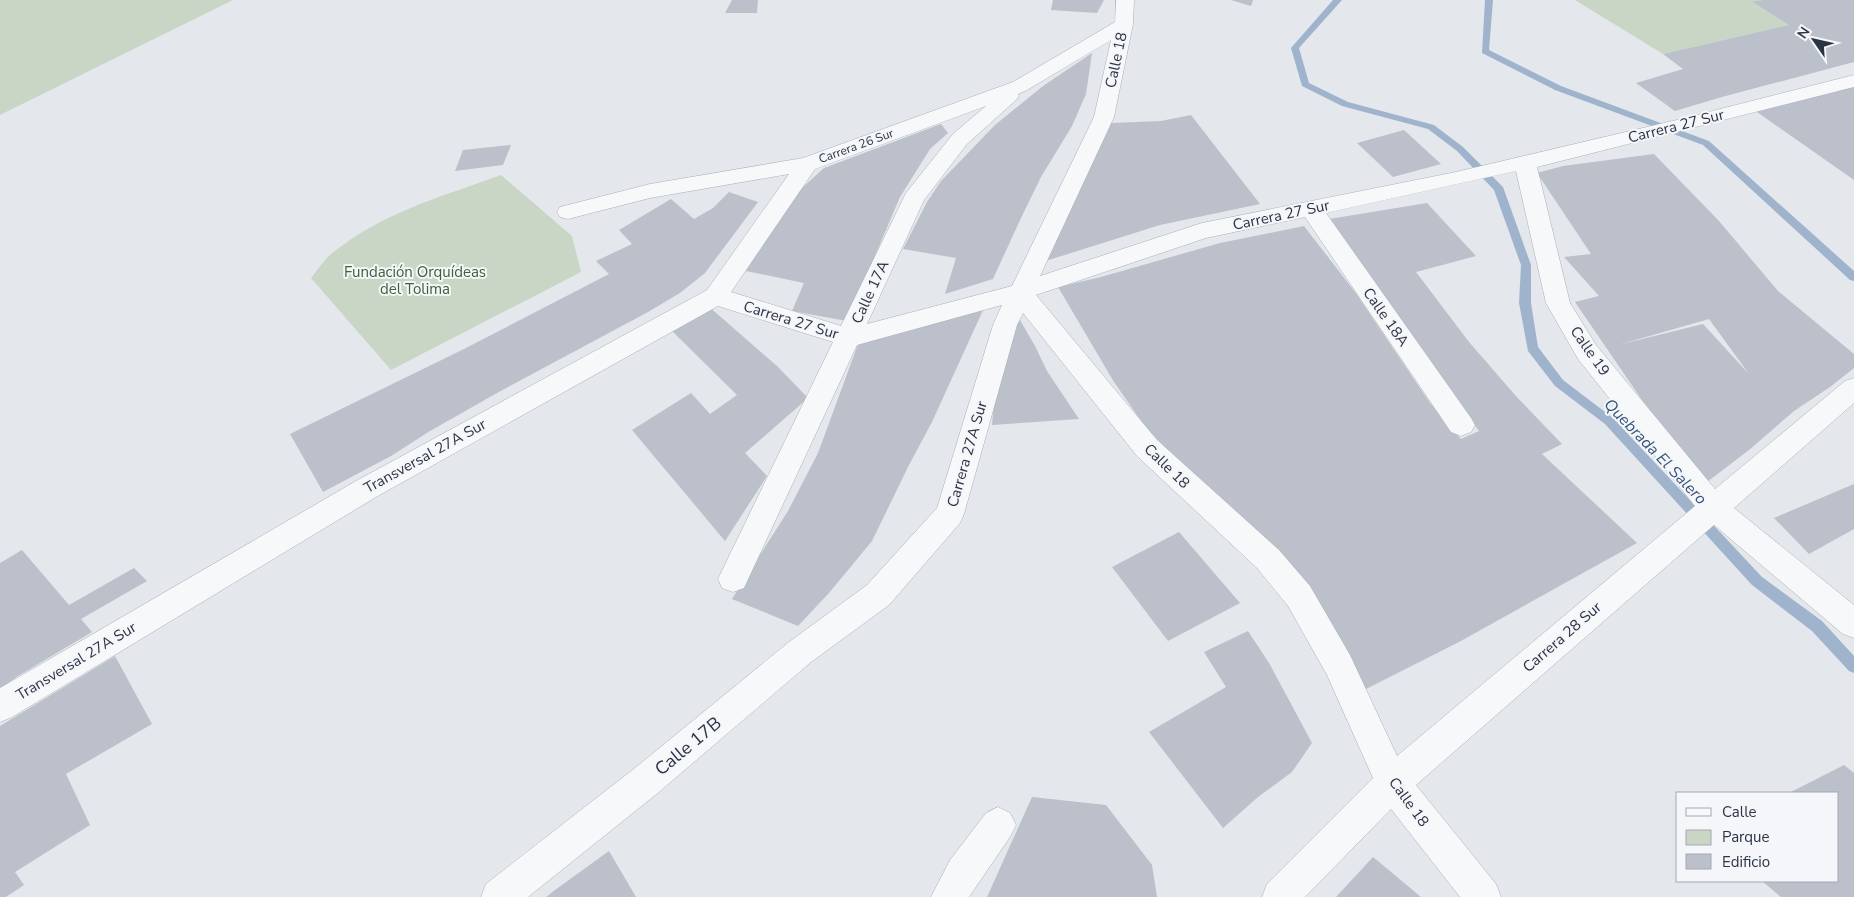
<svg xmlns="http://www.w3.org/2000/svg" width="1854" height="897" font-family="'Nunito Sans',sans-serif">
  <style>
    .green { fill: #c9d6c5 }
    .lines { fill: none; stroke-linecap: round; stroke-linejoin: round }
    .stream { fill: #9fb4cc; fill-rule: evenodd }
    .building { fill: #bbc0ca; fill-rule: evenodd }
    .street-casing { stroke: #a9aeb7; stroke-width: 1 }
    .street { fill: #f7f8fa; fill-rule: evenodd }
    .labels { text-anchor: middle; stroke-width: 4; stroke-linejoin: round; paint-order: stroke }
    .far-street-label { font-size: 12px; fill: #2b3445; stroke: #f4f6f9 }
    .street-label { font-size: 15px; fill: #2b3445; stroke: #f4f6f9 }
    .park-label { font-size: 15px; fill: #3f6138; stroke: #f4f6f9 }
    .water-label { font-size: 16px; font-style: italic; fill: #34527a; stroke: #f4f6f9 }
    .near-street-label { font-size: 18px; fill: #2b3445; stroke: #f4f6f9 }
  </style>
  <rect width="100%" height="100%" fill="#e4e7ec"/>
  <g class="green">
    <polygon points="0,0 233,0 0,115"/>
    <polygon points="1575,0 1762,0 1753,3 1789,25 1663,54"/>
    <path d="M501 175 572 236 581 272 391 370 311 278C317 271 323 261 330 255 380 213 441 197 501 175Z"/>
  </g>
  <g class="lines">
    <g class="stream">
      <polygon points="1333,0 1342,0 1299,48 1309,83 1348,102 1434,125 1463,147 1503,187 1531,265 1531,303 1538,347 1563,380 1613,418 1762,577 1822,621 1854,656 1854,673 1849,671 1812,631 1752,585 1605,424 1555,386 1528,351 1519,303 1521,265 1494,190 1457,151 1428,129 1342,106 1302,86 1291,48"/>
      <polygon points="1485,0 1493,0 1489,50 1561,86 1709,141 1854,271 1854,281 1850,280 1703,145 1555,90 1482,53"/>
    </g>
  </g>
  <g class="building">
    <polygon points="732,0 758,0 757,13 725,13"/>
    <polygon points="1053,0 1104,0 1097,13 1051,10"/>
    <polygon points="1231,0 1253,0 1251,6"/>
    <polygon points="1762,0 1854,0 1854,62 1722,97 1675,111 1636,83 1683,69 1663,54 1789,25 1752,2"/>
    <polygon points="1092,53 1086,94 1072,126 1041,177 1021,218 993,279 945,294 956,258 903,249 927,202 941,181 995,125 1043,86"/>
    <polygon points="1854,85 1854,180 1754,110"/>
    <polygon points="1191,115 1260,204 1160,225 1036,264 1111,123 1161,121"/>
    <polygon points="941,124 948,133 930,149 900,197 847,321 792,311 804,283 746,271 790,199 824,168"/>
    <polygon points="1404,130 1441,164 1393,177 1357,143"/>
    <polygon points="511,145 503,165 455,171 463,150"/>
    <path d="M1654 154 1719 221 1778 291 1854 354V368L1830 387 1794 411 1749 450 1707 482 1655 419 1575 302 1599 296 1564 257 1591 254 1537 173 1563 166ZM1709 319 1749 374 1703 324 1618 345Z"/>
    <polygon points="729,192 758,202 705,273 680,293 648,312 497,393 430,431 391,456 323,492 290,434 464,349 609,274 596,261 632,244 619,230 671,199 694,219 713,208"/>
    <polygon points="1427,203 1476,256 1416,272 1469,342 1515,395 1562,444 1542,454 1637,543 1459,642 1366,689 1198,481 1146,428 1114,382 1058,287 1101,277 1220,243 1304,226 1355,292 1430,403 1461,439 1479,431 1424,357 1329,219"/>
    <polygon points="707,305 778,367 808,398 745,453 767,476 725,541 632,430 691,393 710,414 737,395 669,328"/>
    <polygon points="984,308 932,422 909,465 872,541 829,593 798,626 732,599 788,511 818,453 857,347 861,342"/>
    <polygon points="1010,317 1020,320 1035,346 1047,371 1079,419 992,425 996,380"/>
    <polygon points="1854,484 1854,529 1809,554 1774,518"/>
    <polygon points="1179,532 1240,603 1168,641 1112,567"/>
    <polygon points="22,550 69,605 134,568 147,581 81,619 92,632 18,676 0,689 0,563"/>
    <polygon points="1248,631 1269,663 1312,743 1292,772 1258,797 1223,828 1149,732 1226,687 1204,652"/>
    <polygon points="115,656 152,724 66,774 90,825 15,872 24,885 6,897 0,897 0,726"/>
    <polygon points="1844,765 1854,773 1854,897 1781,897 1762,881 1838,881 1838,793 1789,793"/>
    <polygon points="1032,797 1106,805 1152,865 1157,897 987,897"/>
    <polygon points="609,851 636,897 546,897 555,890"/>
    <polygon points="1373,857 1421,897 1336,897"/>
  </g>
  <g class="lines">
    <defs>
      <g id="street">
        <path d="M1116 0H1134L1133 24 1114 117 1040 276 1202 223 1456 172 1681 119 1854 75V87L1537 167 1570 303 1596 345 1715 489 1845 381 1854 378V403L1734 508 1854 605V638L1843 634 1714 525 1416 785 1496 884 1501 897H1460L1391 809 1305 897H1262L1267 884 1373 778 1327 675 1288 606 1257 568 1137 456 1023 313 1017 325 964 514 960 523 889 605 811 662 659 792 528 897H481L486 884 635 768 789 642 867 585 937 508 993 325 1002 305 857 345 744 588 733 592 722 588 718 579 833 342 718 306 376 497 12 717 0 722V688L356 481 707 290 789 174 650 198 568 219 560 217 557 212 560 207 650 184 803 158 1013 82 1115 22ZM1111 40 1094 117 1012 286 867 324 924 200 967 144 1016 100 1019 96 1018 94 1027 90ZM986 106 953 134 906 193 841 326 731 292 815 169ZM1516 171 1546 303 1578 359 1695 506 1397 756 1350 655 1310 586 1279 550 1157 440 1036 295 1206 238 1305 217 1451 432 1461 436 1471 432 1475 425 1471 418 1326 213Z"/>
        <polygon points="998,807 1010,813 1016,825 1010,837 969,897 931,897 950,860 986,813"/>
      </g>
    </defs>
    <use href="#street" class="street-casing"/>
    <use href="#street" class="street"/>
  </g>
  <g class="labels">
    <g class="far-street-label">
      <text transform="translate(856 146) rotate(-20)" y="4">Carrera 26 Sur</text>
    </g>
    <g class="street-label">
      <text transform="translate(1116 60) rotate(-78)" y="5">Calle 18</text>
      <text transform="translate(1676 126) rotate(-14)" y="5">Carrera 27 Sur</text>
      <text transform="translate(1281 215) rotate(-12)" y="5">Carrera 27 Sur</text>
      <text transform="translate(870 292) rotate(-65)" y="5">Calle 17A</text>
      <text transform="translate(1386 317) rotate(55)" y="5">Calle 18A</text>
      <text transform="translate(791 320) rotate(17)" y="5">Carrera 27 Sur</text>
      <text transform="translate(1590 351) rotate(55)" y="5">Calle 19</text>
      <text transform="translate(967 454) rotate(-74)" y="5">Carrera 27A Sur</text>
      <text transform="translate(425 456) rotate(-29)" y="5">Transversal 27A Sur</text>
      <text transform="translate(1167 466) rotate(44)" y="5">Calle 18</text>
      <text transform="translate(1562 637) rotate(-41)" y="5">Carrera 28 Sur</text>
      <text transform="translate(76 661) rotate(-31)" y="5">Transversal 27A Sur</text>
      <text transform="translate(1409 802) rotate(54)" y="5">Calle 18</text>
    </g>
    <g class="park-label">
      <text x="415" y="277">Fundación Orquídeas<tspan x="415" dy="17">del Tolima</tspan></text>
    </g>
    <g class="water-label">
      <text transform="translate(1656 451) rotate(46)" y="6">Quebrada El Salero</text>
    </g>
    <g class="near-street-label">
      <text transform="translate(688 746) rotate(-40)" y="6">Calle 17B</text>
    </g>
  </g>
  <rect x="1676" y="792" width="162" height="90" fill="#f4f6f9" stroke="#a4a8b1"/>
  <rect x="1686" y="808" width="25" height="8" fill="#f7f8fa" stroke="#a4a8b1"/>
  <text x="1722" y="817" font-size="15" fill="#2b3445">Calle</text>
  <rect x="1686" y="830" width="25" height="15" fill="#c9d6c5" stroke="#a4a8b1"/>
  <text x="1722" y="842" font-size="15" fill="#2b3445">Parque</text>
  <rect x="1686" y="854" width="25" height="15" fill="#bbc0ca" stroke="#a4a8b1"/>
  <text x="1722" y="867" font-size="15" fill="#2b3445">Edificio</text>
  <g transform="translate(1814 40) rotate(304)" stroke="#f4f6f9" stroke-width="4" paint-order="stroke">
  <path d="M0-4L9 19L0 12L-9 19Z" fill="#2b3445"/>
  <text y="-8" font-size="14" font-weight="bold" text-anchor="middle" fill="#2b3445">N</text>
  </g>
</svg>
